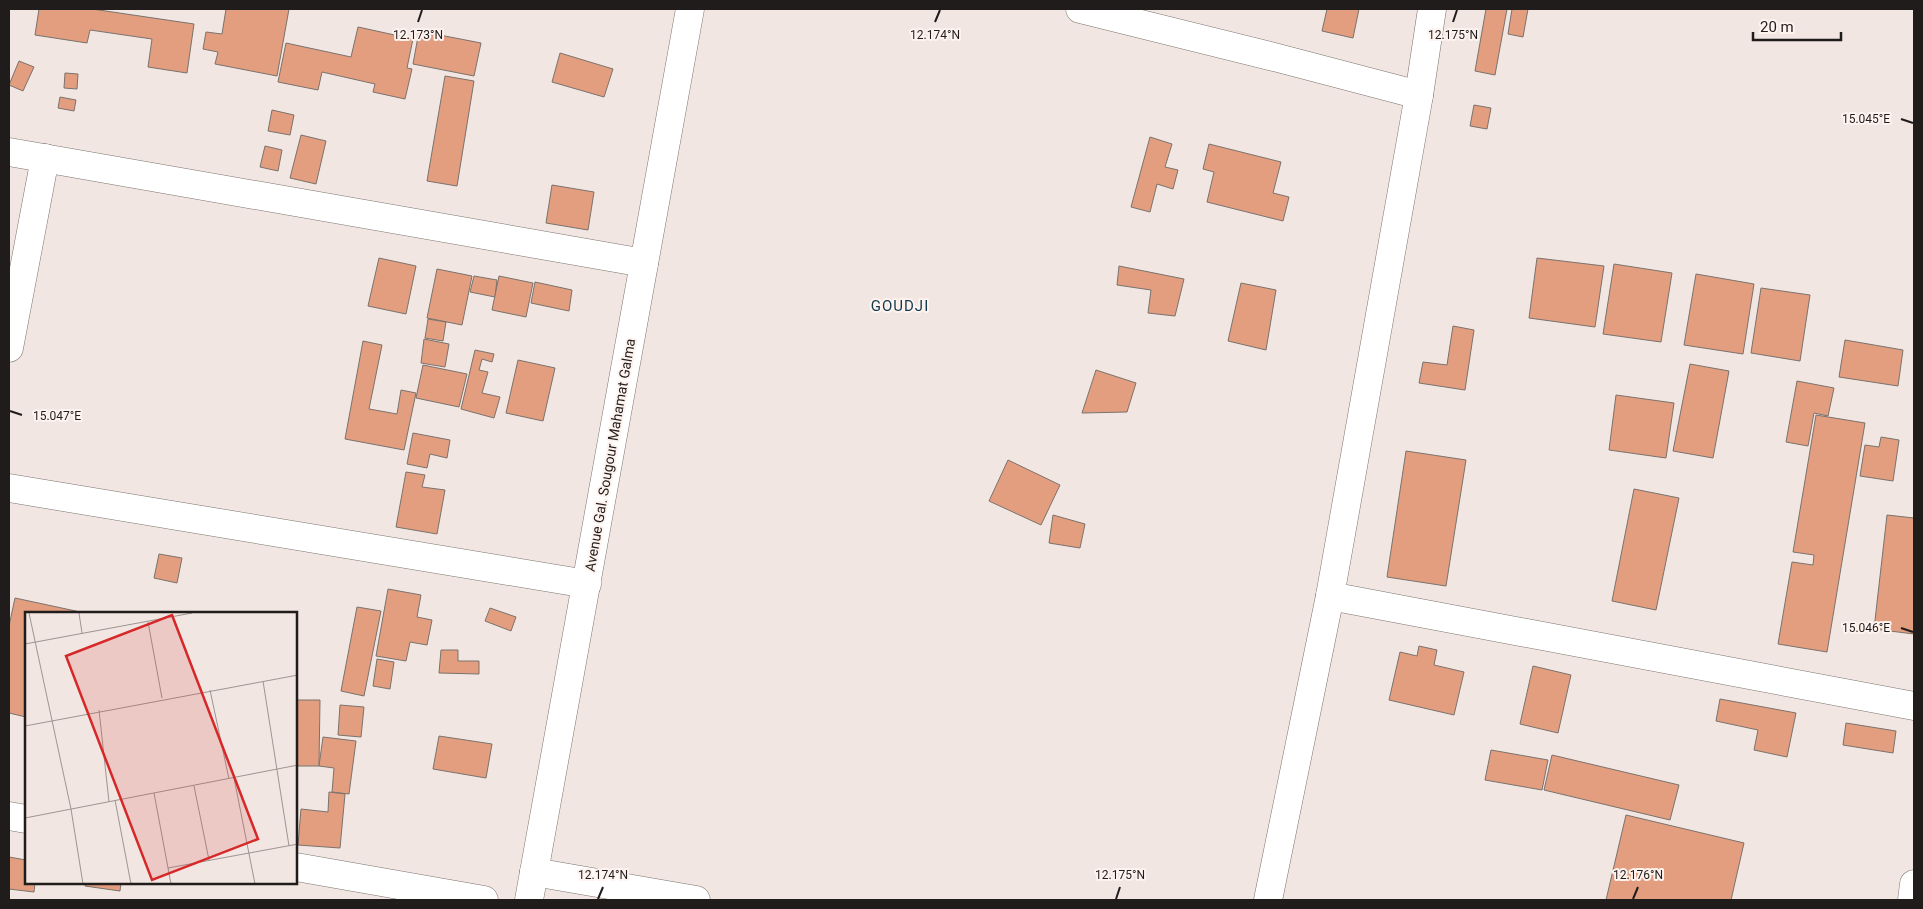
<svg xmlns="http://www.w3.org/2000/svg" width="1923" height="909" font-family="Roboto,sans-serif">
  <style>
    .building { fill: #e29e7f; stroke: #7b726d }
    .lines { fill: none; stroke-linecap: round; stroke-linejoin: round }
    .street-casing { stroke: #7d746f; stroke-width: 29 }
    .secondary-casing { stroke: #7d746f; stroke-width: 29 }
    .street { stroke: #fff; stroke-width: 28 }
    .secondary { stroke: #fff; stroke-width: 28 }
    .ticks { fill: none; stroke: #201c1b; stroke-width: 2 }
    .labels { text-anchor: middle; stroke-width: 4; stroke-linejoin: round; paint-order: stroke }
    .street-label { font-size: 14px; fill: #201c1b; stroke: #fef3ee }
    .neighbourhood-label { font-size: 15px; letter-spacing: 1px; fill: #0e394f; stroke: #fef3ee }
    .inset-road { fill: none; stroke: #9d9592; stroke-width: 1 }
    .view { fill: #d62828; fill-opacity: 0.15; stroke: #d62828; stroke-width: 2.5 }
    .inset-edge { fill: none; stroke: #201c1b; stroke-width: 2.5 }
    .ticks-label { font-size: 12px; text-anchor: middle; fill: #201c1b; stroke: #fef3ee; stroke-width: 4; stroke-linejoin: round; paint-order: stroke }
  </style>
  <rect width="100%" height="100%" fill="#f1e6e1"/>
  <g class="building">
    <polygon points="39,9 92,9 194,24 187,73 148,67 152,39 90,30 87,43 35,35"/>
    <polygon points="226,9 289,9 277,76 215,64 218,52 203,49 206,32 222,34"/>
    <polygon points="1327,9 1359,9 1353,38 1322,31"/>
    <polygon points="1486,9 1507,9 1495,75 1475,71"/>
    <polygon points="1512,9 1528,9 1523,37 1508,34"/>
    <polygon points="358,27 413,39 407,68 412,69 405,99 373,92 375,84 322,72 318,90 278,82 286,43 351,57"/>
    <polygon points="419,31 481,43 474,76 413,64"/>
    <polygon points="560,53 613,69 604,97 552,82"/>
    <polygon points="19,61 34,67 23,91 9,85"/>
    <polygon points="65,73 78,74 77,89 64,88"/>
    <polygon points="445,76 474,81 457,186 427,181"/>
    <polygon points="60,97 76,100 74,111 58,108"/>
    <polygon points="1474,105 1491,108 1487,129 1470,126"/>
    <polygon points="272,110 294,115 290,135 268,131"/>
    <polygon points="301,135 326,141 316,184 290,178"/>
    <polygon points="1150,137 1172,144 1165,167 1178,170 1173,189 1157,184 1150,212 1131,207"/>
    <polygon points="1209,144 1281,162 1273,193 1289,197 1283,221 1207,202 1214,172 1203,169"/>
    <polygon points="265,146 282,150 278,171 260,167"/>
    <polygon points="552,185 594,192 588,230 546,223"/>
    <polygon points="379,258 416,266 406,314 368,306"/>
    <polygon points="1537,258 1604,266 1595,327 1529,318"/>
    <polygon points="1614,264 1672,273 1661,342 1603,334"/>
    <polygon points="1119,266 1184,279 1175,316 1148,313 1151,290 1117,285"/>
    <polygon points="437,269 472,276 462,325 427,318"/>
    <polygon points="1696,274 1754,284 1743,354 1684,345"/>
    <polygon points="474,276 497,280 495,297 470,292"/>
    <polygon points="499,276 533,283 526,317 492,310"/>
    <polygon points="535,282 572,290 569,311 531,303"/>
    <polygon points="1241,283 1276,290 1266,350 1228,341"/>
    <polygon points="1761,288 1810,295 1800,361 1751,353"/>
    <polygon points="428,319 446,322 443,341 425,338"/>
    <polygon points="1453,326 1474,330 1465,390 1419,383 1423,362 1447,365"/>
    <polygon points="424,339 449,344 445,367 421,363"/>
    <polygon points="1845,340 1903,350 1898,386 1839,377"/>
    <polygon points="363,341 382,345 369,409 397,414 401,390 416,393 404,450 345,439"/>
    <polygon points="475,350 494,354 492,362 482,359 479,370 488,372 482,393 500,397 494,418 461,409"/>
    <polygon points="518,360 555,368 543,421 506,413"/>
    <polygon points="1690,364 1729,371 1713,458 1673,451"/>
    <polygon points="423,365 467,374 459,407 416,398"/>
    <polygon points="1096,370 1136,383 1127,412 1082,413"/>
    <polygon points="1797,381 1834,388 1828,416 1814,413 1808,446 1786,442"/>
    <polygon points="1616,395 1674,403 1666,458 1609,450"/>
    <polygon points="1816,415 1865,423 1827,652 1778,644 1792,562 1813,565 1814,555 1793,552"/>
    <polygon points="413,433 450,440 447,458 430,454 427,468 407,464"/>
    <polygon points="1881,437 1899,440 1893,481 1860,476 1865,445 1879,447"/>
    <polygon points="1406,451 1466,460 1446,586 1387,577"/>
    <polygon points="1008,460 1060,485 1041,525 989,501"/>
    <polygon points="406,472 425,475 422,487 445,490 437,534 396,527"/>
    <polygon points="1634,489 1679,498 1656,610 1612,601"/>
    <polygon points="1053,515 1085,524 1080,548 1049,543"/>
    <polygon points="1887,515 1914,518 1914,634 1874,629"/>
    <polygon points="159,554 182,558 177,583 154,578"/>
    <polygon points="388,589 421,595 417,617 432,620 427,645 410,642 406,661 376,656"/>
    <polygon points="15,598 85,613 26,613 26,717 9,713 9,626"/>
    <polygon points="357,607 381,611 364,696 341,691"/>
    <polygon points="490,608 516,617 511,631 485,621"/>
    <polygon points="1419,646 1437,650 1434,665 1464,672 1454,715 1389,700 1400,652 1417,656"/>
    <polygon points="441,650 458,650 458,661 479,661 479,674 439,673"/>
    <polygon points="377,659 394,662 390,689 373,686"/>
    <polygon points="1533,666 1571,675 1558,733 1520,724"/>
    <polygon points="1720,699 1796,713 1787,757 1754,750 1758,730 1716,721"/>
    <polygon points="297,700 320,700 319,766 297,766"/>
    <polygon points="340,705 364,707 361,737 338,735"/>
    <polygon points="1846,723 1896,731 1893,753 1843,745"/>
    <polygon points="439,736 492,744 486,778 433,769"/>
    <polygon points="323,737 356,741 349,794 332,792 334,768 319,766"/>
    <polygon points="1491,750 1548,760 1542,790 1485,780"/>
    <polygon points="1552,755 1679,785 1670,820 1544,790"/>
    <polygon points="329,792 345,794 340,848 298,845 301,809 328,812"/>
    <polygon points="1626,815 1744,843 1731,900 1606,900"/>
    <polygon points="9,857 26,860 26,883 35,883 34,892 9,889"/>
    <polygon points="85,883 121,883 120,891 85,886"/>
  </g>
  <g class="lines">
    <defs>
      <g id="street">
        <polyline points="1080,9 1278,58 1419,95"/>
        <polyline points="9,152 644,263"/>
        <polyline points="9,348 45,158"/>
        <polyline points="9,488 587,584"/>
        <polyline points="1330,596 1914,706"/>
        <polyline points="9,816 26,819"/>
        <polyline points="296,867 484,900"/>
        <polyline points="534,872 696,900"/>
        <polyline points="529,900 690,9"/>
        <polyline points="1912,900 1914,884"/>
      </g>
      <polyline id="secondary" points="1268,900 1330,596 1419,95 1432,9"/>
    </defs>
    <use href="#street" class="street-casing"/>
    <use href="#secondary" class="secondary-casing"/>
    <use href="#street" class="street"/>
    <use href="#secondary" class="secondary"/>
  </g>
  <path class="ticks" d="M418 22 422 10M935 22 940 10M1453 22 1457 10M1901 119 1913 123M10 411 22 415M1901 628 1913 632M598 899 603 887M1116 899 1120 887M1633 899 1638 887"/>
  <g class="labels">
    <g class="street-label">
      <text transform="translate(610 455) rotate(-80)" y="5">Avenue Gal. Sougour Mahamat Galma</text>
    </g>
    <g class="neighbourhood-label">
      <text x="900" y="311">GOUDJI</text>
    </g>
  </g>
  <g transform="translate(25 612)">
    <rect width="272" height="272" fill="#f1e6e1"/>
    <path class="inset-road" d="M4 1 46 197 58 272M54 1 57 21M123 10 137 86M0 32 167 1M238 69 264 234M185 78 204 167M74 98 84 190M0 114 273 63M209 166 230 272M169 174 184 248M129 181 146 272M90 188 106 272M0 206 273 153M143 256 273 232"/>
    <path class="view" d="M147 3 233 227 127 268 41 44Z"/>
    <rect width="272" height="272" class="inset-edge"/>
  </g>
  <g class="ticks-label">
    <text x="418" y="39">12.173°N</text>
    <text x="935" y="39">12.174°N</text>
    <text x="1453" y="39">12.175°N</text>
    <text x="1866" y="123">15.045°E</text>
    <text x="57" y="420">15.047°E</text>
    <text x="1866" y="632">15.046°E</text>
    <text x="603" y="879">12.174°N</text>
    <text x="1120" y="879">12.175°N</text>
    <text x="1638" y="879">12.176°N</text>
  </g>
  <rect width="1923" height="909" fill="none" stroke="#201c1b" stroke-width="20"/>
  <path d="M1753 32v8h88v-8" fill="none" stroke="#201c1b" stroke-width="2.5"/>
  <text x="1760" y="32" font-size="15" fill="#201c1b" stroke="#fef3ee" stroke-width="4" paint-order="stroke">20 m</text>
</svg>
